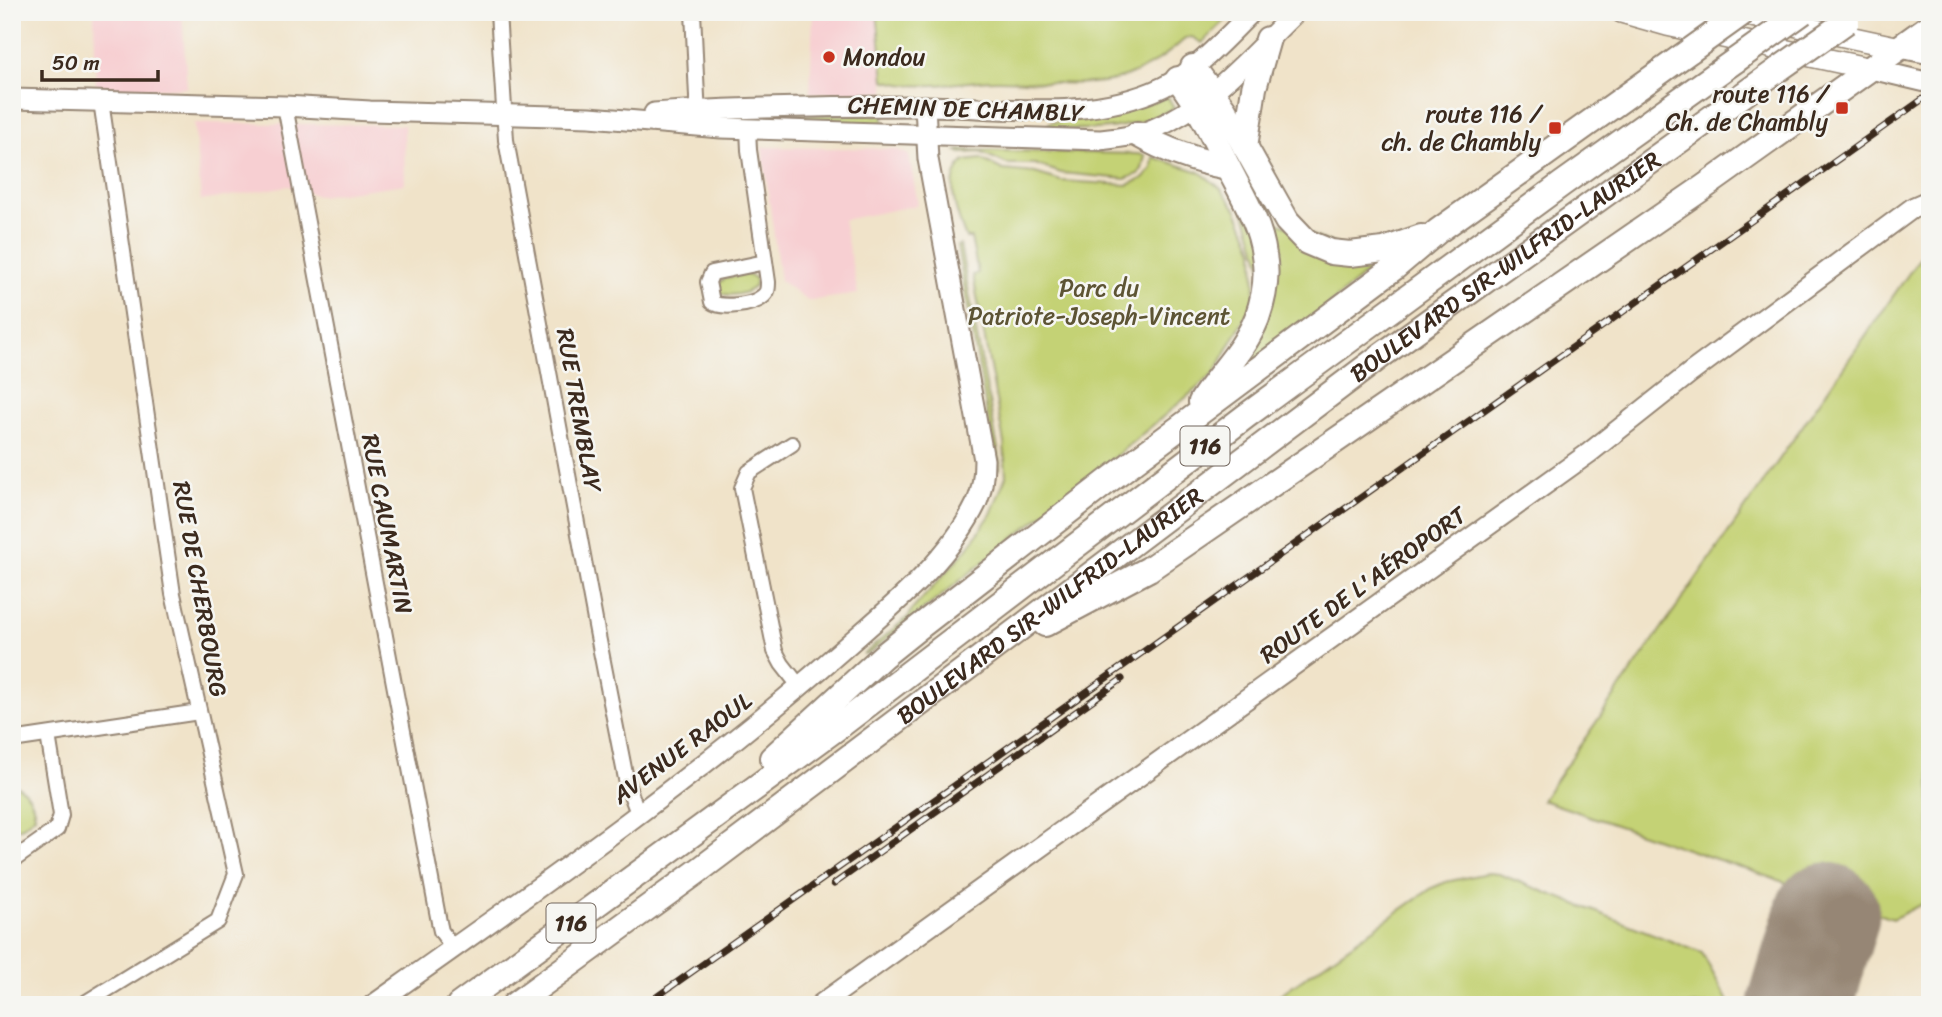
<svg xmlns="http://www.w3.org/2000/svg" width="1942" height="1017" font-family="Sriracha,sans-serif">
  <style>
    .built { fill: #f7cfd2 }
    .green { fill: #c4d274; stroke: #807e49; stroke-width: 2 }
    .lines { fill: none; stroke-linecap: round; stroke-linejoin: round }
    .runway { stroke: #968674; stroke-width: 105 }
    .street-casing { stroke: #968674; stroke-width: 18 }
    .secondary-casing { stroke: #968674; stroke-width: 23 }
    .primary-casing { stroke: #968674; stroke-width: 24 }
    .highway-casing { stroke: #968674; stroke-width: 28 }
    .street { stroke: #fff; stroke-width: 14 }
    .secondary { stroke: #fff; stroke-width: 19 }
    .primary { stroke: #fff; stroke-width: 21 }
    .highway { stroke: #fff; stroke-width: 24 }
    .rail-casing { stroke: #3b2a1e; stroke-width: 7 }
    .rail { stroke: #f6f6f2; stroke-width: 4.5; stroke-dasharray: 13; stroke-linecap: butt }
    .highway-bridge-casing { stroke: #968674; stroke-width: 28; stroke-linecap: butt }
    .highway-bridge { stroke: #fff; stroke-width: 24 }
    .poi-dot { fill: #c8321e; stroke: #f6f6f2; stroke-width: 2.5 }
    .labels { text-anchor: middle; stroke-width: 5; stroke-linejoin: round; paint-order: stroke }
    .shield { fill: #f6f6f2; stroke: #73675e; stroke-width: 2 }
    .shield-label { font-size: 23px; font-weight: bold; fill: #3b2a1e }
    .poi-label { font-size: 24px; fill: #3b2a1e; stroke: #f6f6f2; text-anchor: end }
    .street-label { font-size: 24px; fill: #3b2a1e; stroke: #f6f6f2 }
    .park-label { font-size: 24px; fill: #5d5434; stroke: #f6f6f2 }
  </style>
  <rect width="100%" height="100%" fill="#f6f6f2"/>
  <filter id="ink" filterUnits="userSpaceOnUse"><feTurbulence type="fractalNoise" baseFrequency=".0143" numOctaves="2"/><feDisplacementMap in="SourceGraphic" scale="14" xChannelSelector="R" yChannelSelector="G"/><feConvolveMatrix kernelMatrix="1 2 1 2 8 2 1 2 1" color-interpolation-filters="sRGB"/></filter>
  <filter id="wash" filterUnits="userSpaceOnUse"><feTurbulence type="fractalNoise" baseFrequency=".00686" numOctaves="4" result="noise"/><feDisplacementMap in="SourceGraphic" scale="28" xChannelSelector="R" yChannelSelector="G"/><feGaussianBlur stdDeviation="1.57" result="paint"/><feColorMatrix in="noise" values="0 0 0 0 0 0 0 0 0 0 0 0 0 0 0 0 0 1.4 0 .05"/><feComposite in="paint" operator="in"/></filter>
  <g filter="url(#wash)">
    <rect width="100%" height="100%" fill="#f0e3c9"/>
    <g class="built">
      <polygon points="94,12 182,12 187,88 96,90"/>
      <polygon points="813,12 877,12 885,92 810,93"/>
      <polygon points="194,123 404,125 405,184 319,196 288,186 201,201"/>
      <polygon points="762,147 895,149 909,155 918,205 843,220 858,294 808,301 780,280"/>
    </g>
    <g class="green">
      <path d="M877 12H1234L1202 43 1192 37 1186 38C1166 56 1144 72 1118 79 1083 89 1032 79 995 80 957 81 921 92 884 80Z"/>
      <path d="M1168 97 1174 108C1131 131 1096 130 1049 129V123L1117 113Z"/>
      <polygon points="1214,114 1277,222 1373,259 1375,266 1271,353 1221,391 1271,296"/>
      <polygon points="765,115 883,115 883,125 765,122"/>
      <polygon points="961,150 1136,154 1145,155 1142,169 1138,174 1125,179 1061,173 1035,164 1007,164 980,152 961,153 957,151"/>
      <path d="M1153 157 1200 172 1220 188 1237 210 1254 250 1255 299 1214 374 1105 465 868 654H864L910 615 911 611 968 548 991 514 1006 476 1004 443 973 275 978 273 971 238H966C957 216 943 178 965 161L981 159 1003 170 1035 173 1061 181 1128 185 1144 178 1152 168Z"/>
      <polygon points="960,245 999,455 1000,469 997,469 957,246"/>
      <polygon points="1930,251 1930,900 1893,919 1542,800 1921,256"/>
      <path d="M746 274 755 278V286C748 294 732 296 722 294L719 291V283L726 278Z"/>
      <path d="M12 783C28 791 33 799 35 816L21 828H12Z"/>
      <polygon points="1487,873 1499,874 1702,953 1730,1005 1265,1005 1432,888 1446,882"/>
    </g>
    <g class="lines">
      <polyline class="runway" points="1800,1005 1827,915"/>
    </g>
  </g>
  <g filter="url(#ink)">
    <g class="lines">
      <defs>
        <g id="street">
          <polyline points="498,12 506,140 597,631 627,784 638,813"/>
          <polyline points="693,12 698,118"/>
          <polyline points="285,106 439,922 441,931 453,948"/>
          <path d="M748 129 749 150 768 282C768 288 768 293 762 297 753 305 721 309 712 302L708 282 712 273 765 262"/>
          <polyline points="792,444 749,472 742,488 775,651 782,664 800,687"/>
          <polyline points="12,740 199,712"/>
          <polyline points="12,861 57,829 61,815 48,735"/>
          <polyline points="82,1005 218,921 236,874 173,594 101,101"/>
        </g>
        <g id="secondary">
          <polyline points="1900,48 1930,54"/>
          <polyline points="1871,69 1930,83"/>
          <path d="M12 99 285 106 370 111 590 117 721 128 1100 140C1118 138 1137 136 1153 129 1210 106 1253 53 1296 12"/>
          <path d="M654 113C744 107 835 106 926 106 1003 107 1090 122 1163 87 1198 70 1224 39 1252 12"/>
          <path d="M373 1005C533 892 695 779 842 650 891 607 949 561 977 502 983 488 984 475 984 460L928 159 925 106"/>
          <polyline points="820,1005 1589,453 1690,373 1914,207 1930,200"/>
        </g>
        <g id="primary">
          <polyline points="1621,12 1667,25 1871,69"/>
          <polyline points="1733,12 1900,48"/>
        </g>
        <g id="highway">
          <polyline points="1193,67 1224,109 1287,221 1307,242 1331,252 1350,254 1384,250 1421,237"/>
          <path d="M1178 79C1199 106 1213 136 1228 167 1242 195 1260 223 1264 255 1268 276 1264 298 1257 318 1244 351 1219 373 1201 402"/>
          <path d="M1137 134C1165 150 1196 161 1228 167"/>
          <polyline points="1245,147 1254,88 1268,39"/>
          <polyline points="1045,624 1149,569 1704,187 1930,26"/>
          <polyline points="772,758 883,656 918,628 1108,481 1394,268 1438,231 1691,50"/>
          <polyline points="459,1005 841,725 1246,416 1562,184 1736,60"/>
          <path id="s1" d="M514 1005 698 871 1382 355 1779 69"/>
        </g>
      </defs>
      <use href="#street" class="street-casing"/>
      <use href="#secondary" class="secondary-casing"/>
      <use href="#primary" class="primary-casing"/>
      <use href="#highway" class="highway-casing"/>
      <use href="#street" class="street"/>
      <use href="#secondary" class="secondary"/>
      <use href="#primary" class="primary"/>
      <use href="#highway" class="highway"/>
      <defs>
        <g id="rail">
          <polyline points="834,884 1122,679"/>
          <polyline points="645,1005 1930,94"/>
        </g>
      </defs>
      <use href="#rail" class="rail-casing"/>
      <use href="#rail" class="rail"/>
      <defs>
        <g id="highway-bridge">
          <polyline points="1691,50 1744,12"/>
          <polyline points="1736,60 1803,12"/>
          <polyline points="1779,69 1847,21"/>
        </g>
      </defs>
      <use href="#highway-bridge" class="highway-bridge-casing"/>
      <use href="#highway-bridge" class="highway-bridge"/>
    </g>
  </g>
  <g class="poi-dot">
    <circle cx="829" cy="57" r="7"/>
    <rect x="1835" y="101" width="14" height="14" rx="3.5"/>
    <rect x="1548" y="121" width="14" height="14" rx="3.5"/>
  </g>
  <g class="labels">
    <g class="shield">
      <rect x="1180.5" y="426.5" width="49" height="39" rx="5"/>
      <rect x="546.5" y="903.5" width="49" height="39" rx="5"/>
    </g>
    <g class="shield-label">
      <text x="1205" y="454">116</text>
      <text x="571" y="931">116</text>
    </g>
    <g class="poi-label">
      <text x="843" y="65" text-anchor="start">Mondou</text>
      <text x="1828" y="102">route 116 /<tspan x="1828" dy="28">Ch. de Chambly</tspan></text>
      <text x="1541" y="122">route 116 /<tspan x="1541" dy="28">ch. de Chambly</tspan></text>
    </g>
    <g class="street-label">
      <text transform="translate(966 109) rotate(2)" y="8">CHEMIN DE CHAMBLY</text>
      <text dy="8" stroke="none"><textPath href="#s1" startOffset="1236">BOULEVARD SIR-WILFRID-LAURIER</textPath></text>
      <text transform="translate(579 410) rotate(80)" y="8">RUE TREMBLAY</text>
      <text transform="translate(387 524) rotate(79)" y="8">RUE CAUMARTIN</text>
      <text transform="translate(1363 585) rotate(-36)" y="8">ROUTE DE L'AÉROPORT</text>
      <text transform="translate(200 589) rotate(80)" y="8">RUE DE CHERBOURG</text>
      <text dy="8" stroke="none"><textPath href="#s1" startOffset="668">BOULEVARD SIR-WILFRID-LAURIER</textPath></text>
      <text transform="translate(682 748) rotate(-37)" y="8">AVENUE RAOUL</text>
    </g>
    <g class="park-label">
      <text x="1099" y="296">Parc du<tspan x="1099" dy="28">Patriote-Joseph-Vincent</tspan></text>
    </g>
  </g>
  <rect width="1942" height="1017" fill="none" stroke="#f6f6f2" stroke-width="42"/>
  <path d="M42 70v10h116v-10" fill="none" stroke="#3b2a1e" stroke-width="3.5"/>
  <text x="52" y="70" font-size="21" fill="#3b2a1e" stroke="#f6f6f2" stroke-width="5" paint-order="stroke">50 m</text>
</svg>
